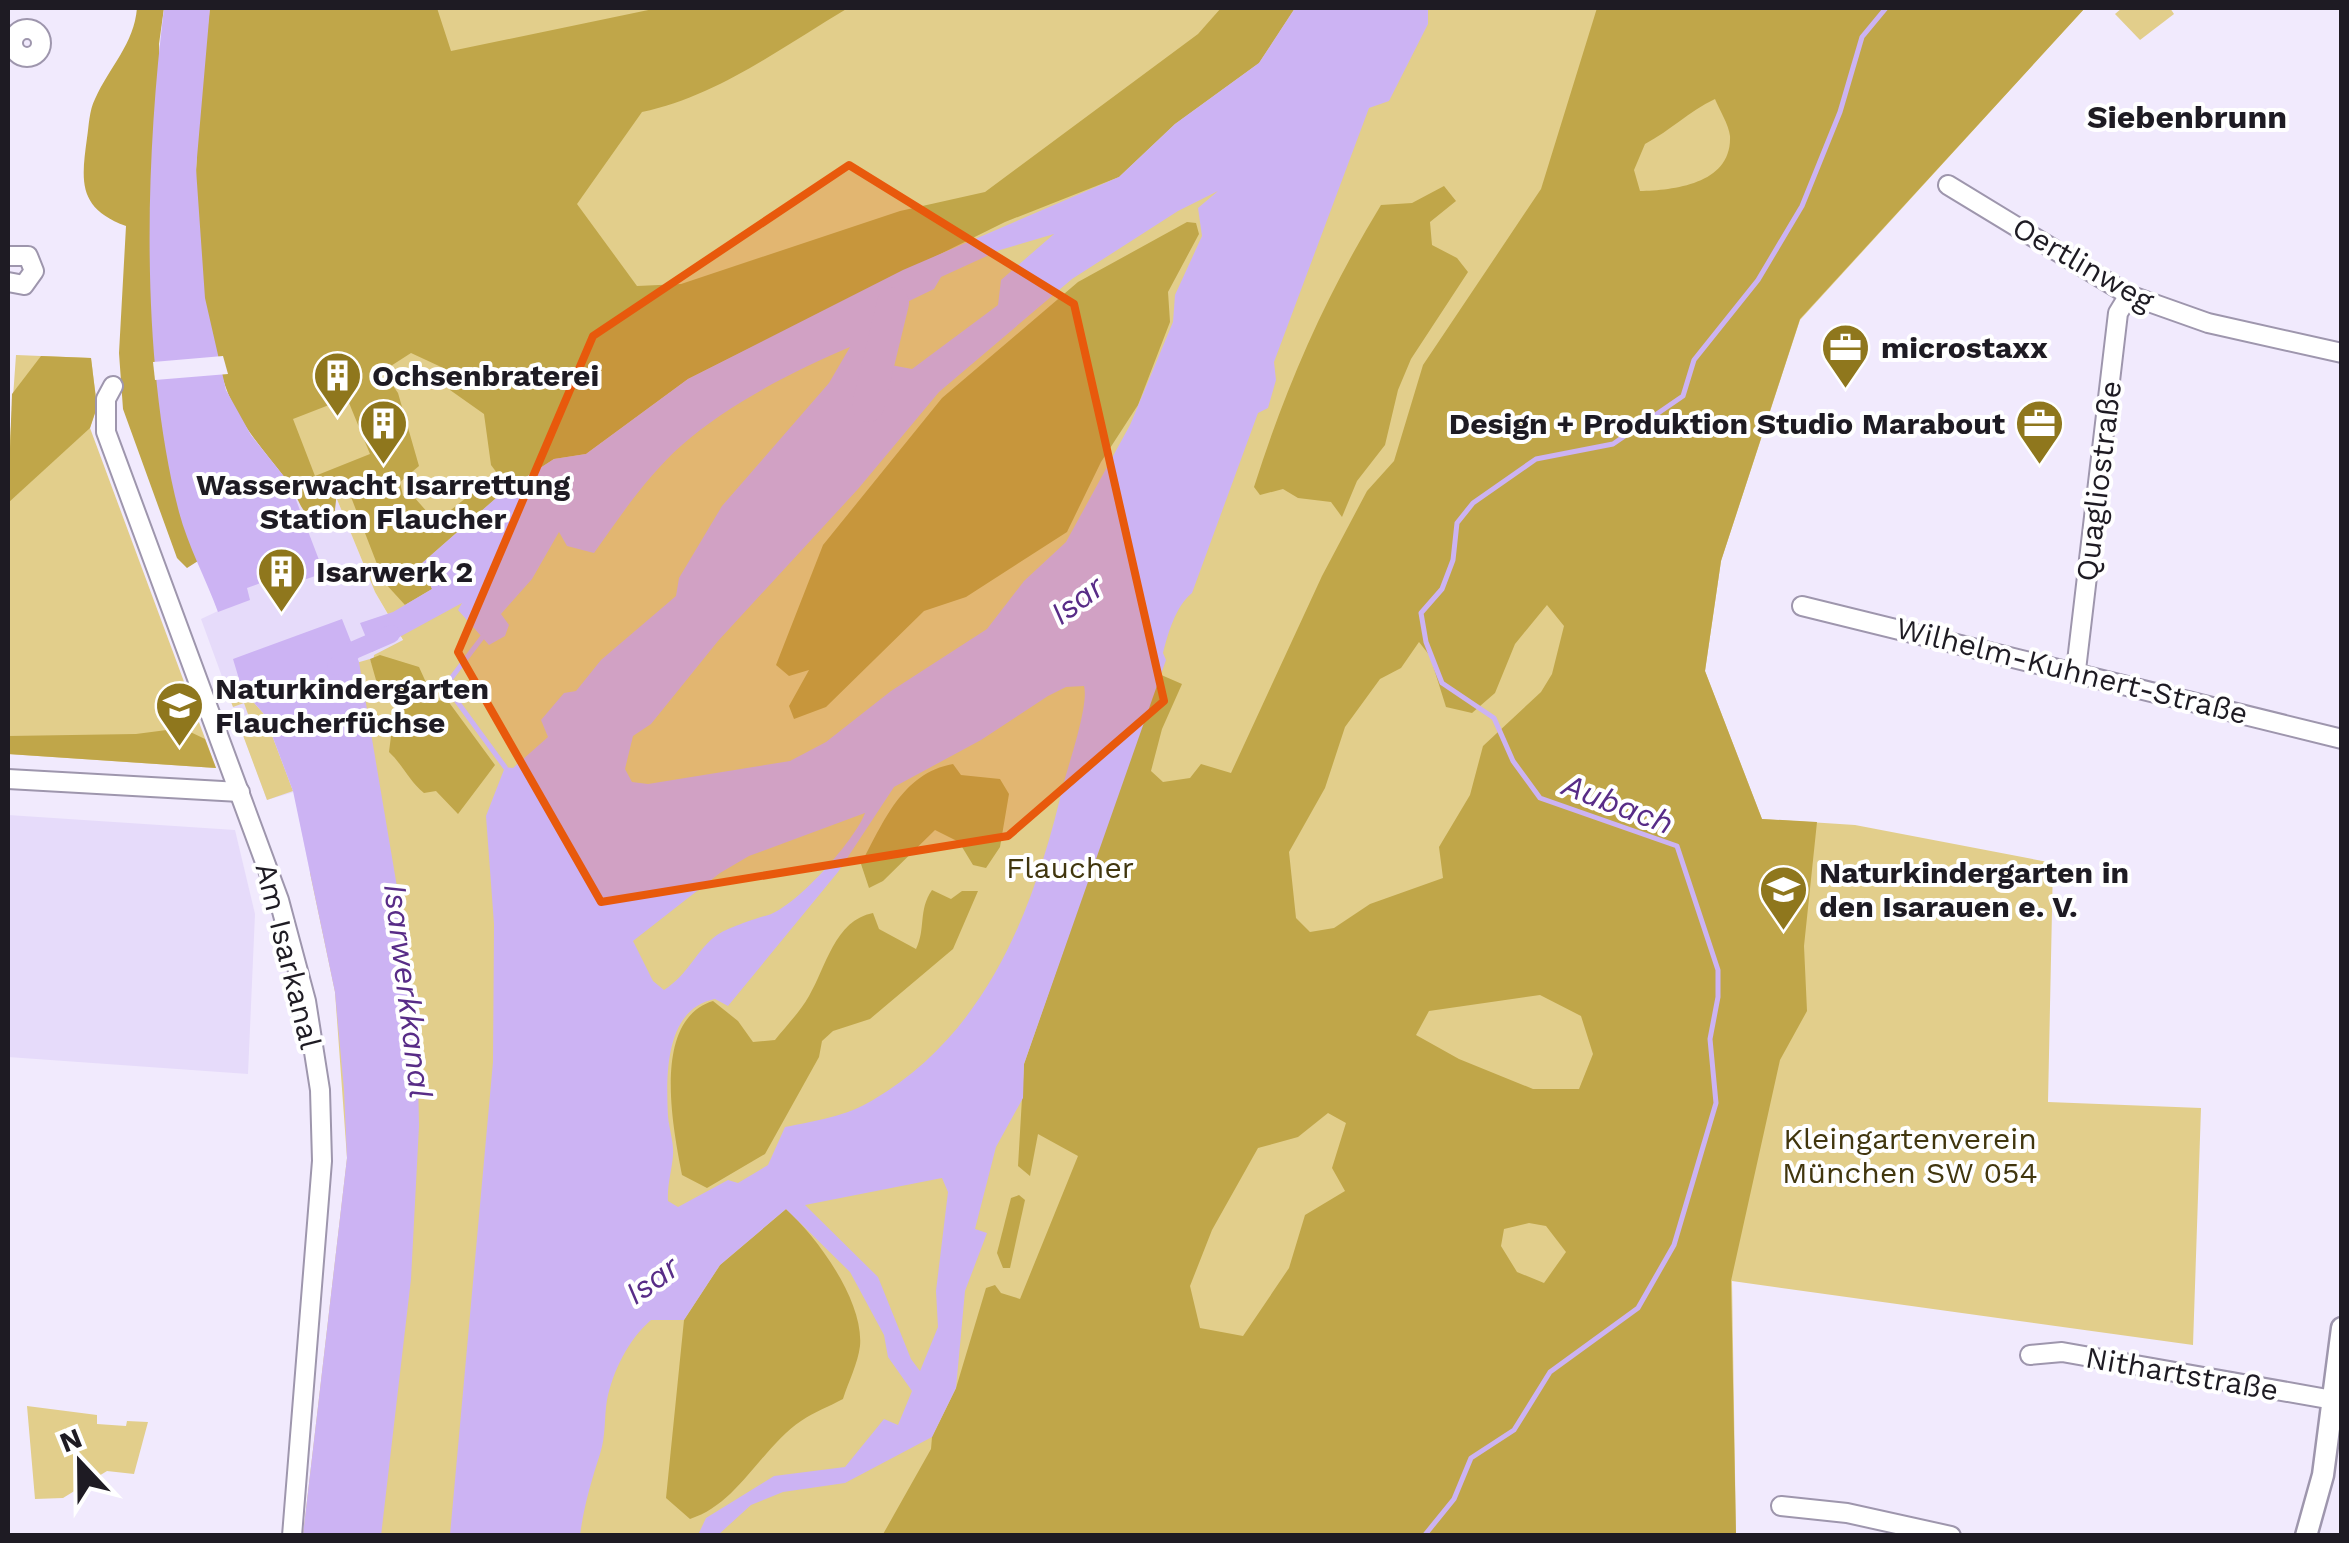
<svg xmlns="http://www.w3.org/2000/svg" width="2349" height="1543" font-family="'Work Sans',sans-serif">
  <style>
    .built { fill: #e6dbfa }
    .green { fill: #e2ce8b }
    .forest { fill: #c0a649; fill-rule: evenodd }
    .water { fill: #ccb3f3; fill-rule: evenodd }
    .pier { fill: #f1eafd }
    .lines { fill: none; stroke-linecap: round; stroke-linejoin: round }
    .stream { stroke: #ccb3f3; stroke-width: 5 }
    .canal { stroke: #ccb3f3; stroke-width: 18 }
    .river { stroke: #ccb3f3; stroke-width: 32 }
    .minor-casing { stroke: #9e96ad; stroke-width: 22 }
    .tertiary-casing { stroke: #9e96ad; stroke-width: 25 }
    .minor { stroke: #fff; stroke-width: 18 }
    .tertiary { stroke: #fff; stroke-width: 20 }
    .marked { fill: #e8590c; fill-opacity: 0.2; stroke: #e8590c; stroke-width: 8; stroke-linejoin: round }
    .labels { text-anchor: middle; stroke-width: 8; stroke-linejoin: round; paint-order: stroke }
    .street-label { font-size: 30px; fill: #1e1b23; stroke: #fff }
    .poi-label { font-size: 30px; font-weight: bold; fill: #1e1b23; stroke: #fff; text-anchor: start }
    .park-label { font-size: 30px; fill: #41360e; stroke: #fff }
    .neighbourhood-label { font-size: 32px; font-weight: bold; fill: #1e1b23; stroke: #fff }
    .water-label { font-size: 32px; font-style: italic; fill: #582c87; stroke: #fff }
  </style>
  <rect width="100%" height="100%" fill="#f1eafd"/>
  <g class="built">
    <polygon points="291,488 334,492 375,592 403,641 373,690 310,873 294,792 267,800 201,619 218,611 185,528"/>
    <polygon points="8,815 235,830 255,914 248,1074 8,1057"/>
  </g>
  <g class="green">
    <polygon points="164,8 2085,8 1800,320 1721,561 1705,671 1762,819 1855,825 2053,863 2048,1102 2201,1108 2193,1345 1732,1281 1736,1535 303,1535 347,1158 335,992 310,873 371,746 356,663 370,659 373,667 374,655 403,640 375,592 334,492 291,488"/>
    <polygon points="2122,8 2170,8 2174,14 2140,40 2115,14"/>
    <polygon points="16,355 91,358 97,407 90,428 216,768 8,754 8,468"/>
    <polygon points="242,689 264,714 293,791 267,800 238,722 249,717 244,703 233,707 228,694"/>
    <polygon points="27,1406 97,1415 97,1424 126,1426 127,1421 148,1422 134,1474 107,1471 63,1498 35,1499"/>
  </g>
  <g class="forest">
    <path d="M137 8H164L159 44 180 514 198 561 187 568 177 558 123 409 119 353 126 226C78 208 81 182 87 138 89 125 89 111 95 99 110 66 134 44 137 8Z"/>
    <path d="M210 8H437L451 51 658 8H848C782 47 718 96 642 112L577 204 637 286 681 284 900 211 985 192 1198 34 1221 8H1295L1259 63 1175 124 1119 177 1005 222 688 379 586 454 554 459 503 492 421 564 432 589 405 605 384 582 351 497 337 492 334 518 320 526C295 508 302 499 285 478 263 450 238 422 226 388 182 269 195 131 210 8ZM411 353 454 373 450 390 484 414 491 465 497 473 436 522 414 497 403 496 400 482 419 466 398 393 383 371ZM347 398 370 454 315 476 293 419Z"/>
    <path d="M1597 8H2085L1800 319 1721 561 1705 671 1762 819 1817 822 1804 946 1807 1011 1780 1060 1731 1281 1736 1535 882 1536 931 1449 932 1437 956 1388 986 1288 995 1285 1001 1293 1020 1299 1078 1156 1038 1134 1030 1176 1018 1166 1024 1064 1159 674 1182 684 1162 729 1151 771 1163 782 1190 778 1201 764 1231 773 1322 576 1367 491 1394 461 1423 365 1541 189ZM1715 99C1719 109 1729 125 1730 136 1732 184 1674 190 1640 191L1634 170 1645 144C1671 130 1688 112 1715 99ZM1547 605 1564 626 1552 674 1541 692 1483 746 1470 795 1439 847 1443 878 1370 904 1334 928 1310 932 1296 918 1289 852 1325 788 1345 727 1380 679 1401 668 1419 642 1430 656 1446 707 1472 713 1495 693 1515 644ZM1540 995 1581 1016 1593 1054 1579 1089H1533L1459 1059 1416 1035 1429 1011ZM1328 1113 1346 1123 1332 1168 1345 1191 1305 1215 1289 1268 1243 1336 1200 1328 1190 1286 1212 1230 1258 1148 1298 1137ZM1529 1223 1546 1226 1566 1252 1544 1283 1517 1272 1501 1246 1504 1229Z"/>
    <path d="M1444 186 1456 201 1430 222 1432 245 1457 258 1468 272 1411 359 1398 390 1385 445 1357 481 1342 517 1331 502 1298 498 1283 489 1260 495 1254 487C1286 386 1326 295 1381 205L1412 203Z"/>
    <polygon points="1187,222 1196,223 1199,234 1168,292 1170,322 1138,405 1101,462 1067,532 966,597 924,611 826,707 794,719 789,706 809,670 789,676 776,665 823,545 942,398 1078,282"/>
    <polygon points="41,356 91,358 97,407 90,428 8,503 12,394"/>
    <path d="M380 655 419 667 434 700 448 701 495 765 458 814 436 791 424 793C409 781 403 765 389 752L393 720 406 706 380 694 370 659Z"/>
    <polygon points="182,728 205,739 216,768 8,754 8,736 136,734"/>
    <path d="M953 764 961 775 1000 779 1009 794 1000 847 986 868 973 865 959 842 935 830 883 881 869 888 861 864C883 823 902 773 953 764Z"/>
    <path d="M932 890 951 899 962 891H978L953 949 870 1019 833 1031 822 1041 819 1057 765 1154 707 1188 682 1175C673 1128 651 1020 713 1001L738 1021 753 1042 775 1040C786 1026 800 1012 809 996 826 967 835 920 873 913L879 929 916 949C926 929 918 910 932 890Z"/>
    <polygon points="1019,1195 1025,1200 1010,1268 1003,1268 997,1253 1011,1198"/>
    <path d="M786 1209C817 1237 864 1301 860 1346 858 1363 848 1383 843 1399 830 1406 814 1412 801 1421 761 1448 738 1504 690 1519L666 1498 684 1320 720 1265Z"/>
  </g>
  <g class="water">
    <path d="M164 8H210L196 169 205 298 226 390 251 435 290 484 324 573 286 586 282 575 247 588 250 600 218 612C206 579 188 546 179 512 140 360 145 163 164 8Z"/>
    <path d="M1295 8H1428V24L1389 101 1369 108 1274 362 1276 380 1268 408 1258 413 1192 593C1175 607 1168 634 1163 653L1166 660 1024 1064 1023 1098 996 1147 975 1229 987 1233 965 1291 956 1388 932 1437 845 1483 783 1492 751 1505 718 1535H698L706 1518 774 1476 845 1467 884 1419 898 1425 912 1391 888 1357 884 1335 850 1272 786 1209 720 1265 684 1320H651C628 1340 613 1371 607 1400 604 1418 606 1436 600 1454 591 1482 584 1506 580 1535H450L493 1062 494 924 486 816 505 767 513 768 548 737 541 720 564 693 576 691 601 660 676 596 679 578 722 506 829 383 850 347C795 370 727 405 682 445 647 476 621 515 594 553L567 546 559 532 532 579 501 614 509 625 505 636 489 645 458 610 462 603 372 652 360 623 393 612 432 589 421 564 503 492 554 459 586 454 688 379 903 270 1119 177 1175 124 1259 63ZM1218 191 1198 208 1202 236 1175 295 1173 322 1130 425 1066 542 1024 581 987 629 891 691 826 742 790 761 648 784 632 782 625 769 633 736 651 724 718 641 858 489 939 392 1072 279 1178 211ZM1054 234 1001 280 998 305 912 369 875 362 894 316 903 304 934 289 941 277 1000 250ZM1084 686C1089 704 1070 760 1064 782 1035 906 989 1032 873 1100 847 1116 815 1121 785 1127L768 1165 738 1183 728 1180 678 1207 668 1201C667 1185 672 1170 673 1155 674 1142 669 1129 668 1116 666 1074 665 1009 715 999L728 1006 838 872 894 787 981 740 1048 696 1066 687ZM865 813C855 840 794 910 765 916 756 918 725 929 717 935 697 949 689 974 664 990L653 981 633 941 720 873 749 856ZM942 1178 948 1192 936 1291 938 1327 920 1371 911 1359 878 1277 805 1205Z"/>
    <polygon points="342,619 359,662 407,946 417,1024 419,1126 411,1279 381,1536 303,1535 347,1158 344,1090 335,992 293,791 264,714 242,689 233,659"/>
  </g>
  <polygon class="pier" points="223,356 228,374 155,380 153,362"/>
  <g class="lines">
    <g class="stream">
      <polyline points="484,635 449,681 456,700 505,767"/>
      <polyline points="1424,1536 1454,1499 1471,1458 1514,1430 1550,1372 1638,1308 1674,1245 1716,1103 1710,1039 1718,997 1718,970 1677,846 1540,798 1513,761 1494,718 1442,683 1426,642 1421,613 1442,589 1453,560 1457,523 1473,503 1536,459 1613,444 1683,396 1694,360 1758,280 1802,206 1840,112 1862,37 1886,8"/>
    </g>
    <polyline class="canal" points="336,666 354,650 391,634"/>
    <polyline class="river" points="868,406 893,303"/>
    <defs>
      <g id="minor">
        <circle cx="27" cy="43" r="14"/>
        <polyline points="1948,185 2129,295 2208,323 2342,353"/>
        <polyline points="8,256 28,256 34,271 24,285 8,282"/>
        <polyline points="113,386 106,399 106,432 279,900 306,1001 320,1090 322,1161 292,1536"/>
        <polyline points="1802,606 2342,739"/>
        <polyline points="2076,670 2118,313 2129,295"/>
        <polyline points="8,779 240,792"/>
        <polyline points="2030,1355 2062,1352 2333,1400"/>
        <polyline points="1781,1506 1847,1513 1951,1536"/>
      </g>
      <polyline id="tertiary" points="2306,1536 2323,1475 2342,1328"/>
    </defs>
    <use href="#minor" class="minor-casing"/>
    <use href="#tertiary" class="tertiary-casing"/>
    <use href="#minor" class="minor"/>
    <use href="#tertiary" class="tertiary"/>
  </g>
  <path class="marked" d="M849 165 1074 304 1164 701 1008 836 601 902 458 652 593 336Z"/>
  <defs>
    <symbol id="office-pin" viewBox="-11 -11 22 30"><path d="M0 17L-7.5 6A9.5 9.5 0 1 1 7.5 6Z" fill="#8f771d" stroke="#fff"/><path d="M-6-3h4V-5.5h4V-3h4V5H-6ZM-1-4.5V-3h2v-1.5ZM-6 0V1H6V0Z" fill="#fff"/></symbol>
    <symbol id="building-pin" viewBox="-11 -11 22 30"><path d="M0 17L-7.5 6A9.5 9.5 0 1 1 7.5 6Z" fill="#8f771d" stroke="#fff"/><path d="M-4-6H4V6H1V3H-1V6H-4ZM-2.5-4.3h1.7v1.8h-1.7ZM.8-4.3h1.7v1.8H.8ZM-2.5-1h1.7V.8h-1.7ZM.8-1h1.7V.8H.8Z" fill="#fff"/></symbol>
    <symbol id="school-pin" viewBox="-11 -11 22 30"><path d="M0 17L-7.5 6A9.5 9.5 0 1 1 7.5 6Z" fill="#8f771d" stroke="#fff"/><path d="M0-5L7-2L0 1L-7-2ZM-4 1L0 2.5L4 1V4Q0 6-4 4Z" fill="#fff"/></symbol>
  </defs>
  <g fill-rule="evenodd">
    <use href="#office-pin" x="1818" y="320" width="55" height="75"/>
    <use href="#building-pin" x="310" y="348" width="55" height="75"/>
    <use href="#building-pin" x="356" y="396" width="55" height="75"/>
    <use href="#office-pin" x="2012" y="396" width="55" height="75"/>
    <use href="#building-pin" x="254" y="544" width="55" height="75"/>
    <use href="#school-pin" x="152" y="678" width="55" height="75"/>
    <use href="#school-pin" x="1756" y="862" width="55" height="75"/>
  </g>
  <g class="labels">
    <g class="street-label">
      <text transform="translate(2083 264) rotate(30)" y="10">Oertlinweg</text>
      <text transform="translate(2099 481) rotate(-83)" y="10">Quagliostraße</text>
      <text transform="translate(2072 671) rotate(14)" y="10">Wilhelm-Kuhnert-Straße</text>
      <text transform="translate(288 956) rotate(76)" y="10">Am Isarkanal</text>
      <text transform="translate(2182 1374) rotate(10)" y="10">Nithartstraße</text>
    </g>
    <g class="poi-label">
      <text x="1881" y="358">microstaxx</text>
      <text x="372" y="386">Ochsenbraterei</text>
      <text x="2005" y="434" text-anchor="end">Design + Produktion Studio Marabout</text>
      <text x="383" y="495" text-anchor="middle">Wasserwacht Isarrettung<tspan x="383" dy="34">Station Flaucher</tspan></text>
      <text x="316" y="582">Isarwerk 2</text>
      <text x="215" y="699">Naturkindergarten<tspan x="215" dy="34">Flaucherfüchse</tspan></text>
      <text x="1819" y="883">Naturkindergarten in<tspan x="1819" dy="34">den Isarauen e. V.</tspan></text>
    </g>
    <g class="park-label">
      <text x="1070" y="878">Flaucher</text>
      <text x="1910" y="1149">Kleingartenverein<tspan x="1910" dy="34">München SW 054</tspan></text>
    </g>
    <g class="neighbourhood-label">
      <text x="2187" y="128">Siebenbrunn</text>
    </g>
    <g class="water-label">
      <text transform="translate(1077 600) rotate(-37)" y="11">Isar</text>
      <text transform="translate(1618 804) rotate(21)" y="11">Aubach</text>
      <text transform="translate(408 991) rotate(83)" y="11">Isarwerkkanal</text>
      <text transform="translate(652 1280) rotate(-36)" y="11">Isar</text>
    </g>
  </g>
  <rect width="2349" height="1543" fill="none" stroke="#1e1b23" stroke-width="20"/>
  <g transform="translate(80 1463) rotate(338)" stroke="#ffffff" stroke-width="8" paint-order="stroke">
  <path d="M0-8L18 38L0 25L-18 38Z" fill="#1e1b23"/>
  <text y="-15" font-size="28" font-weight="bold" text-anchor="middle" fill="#1e1b23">N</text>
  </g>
</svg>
